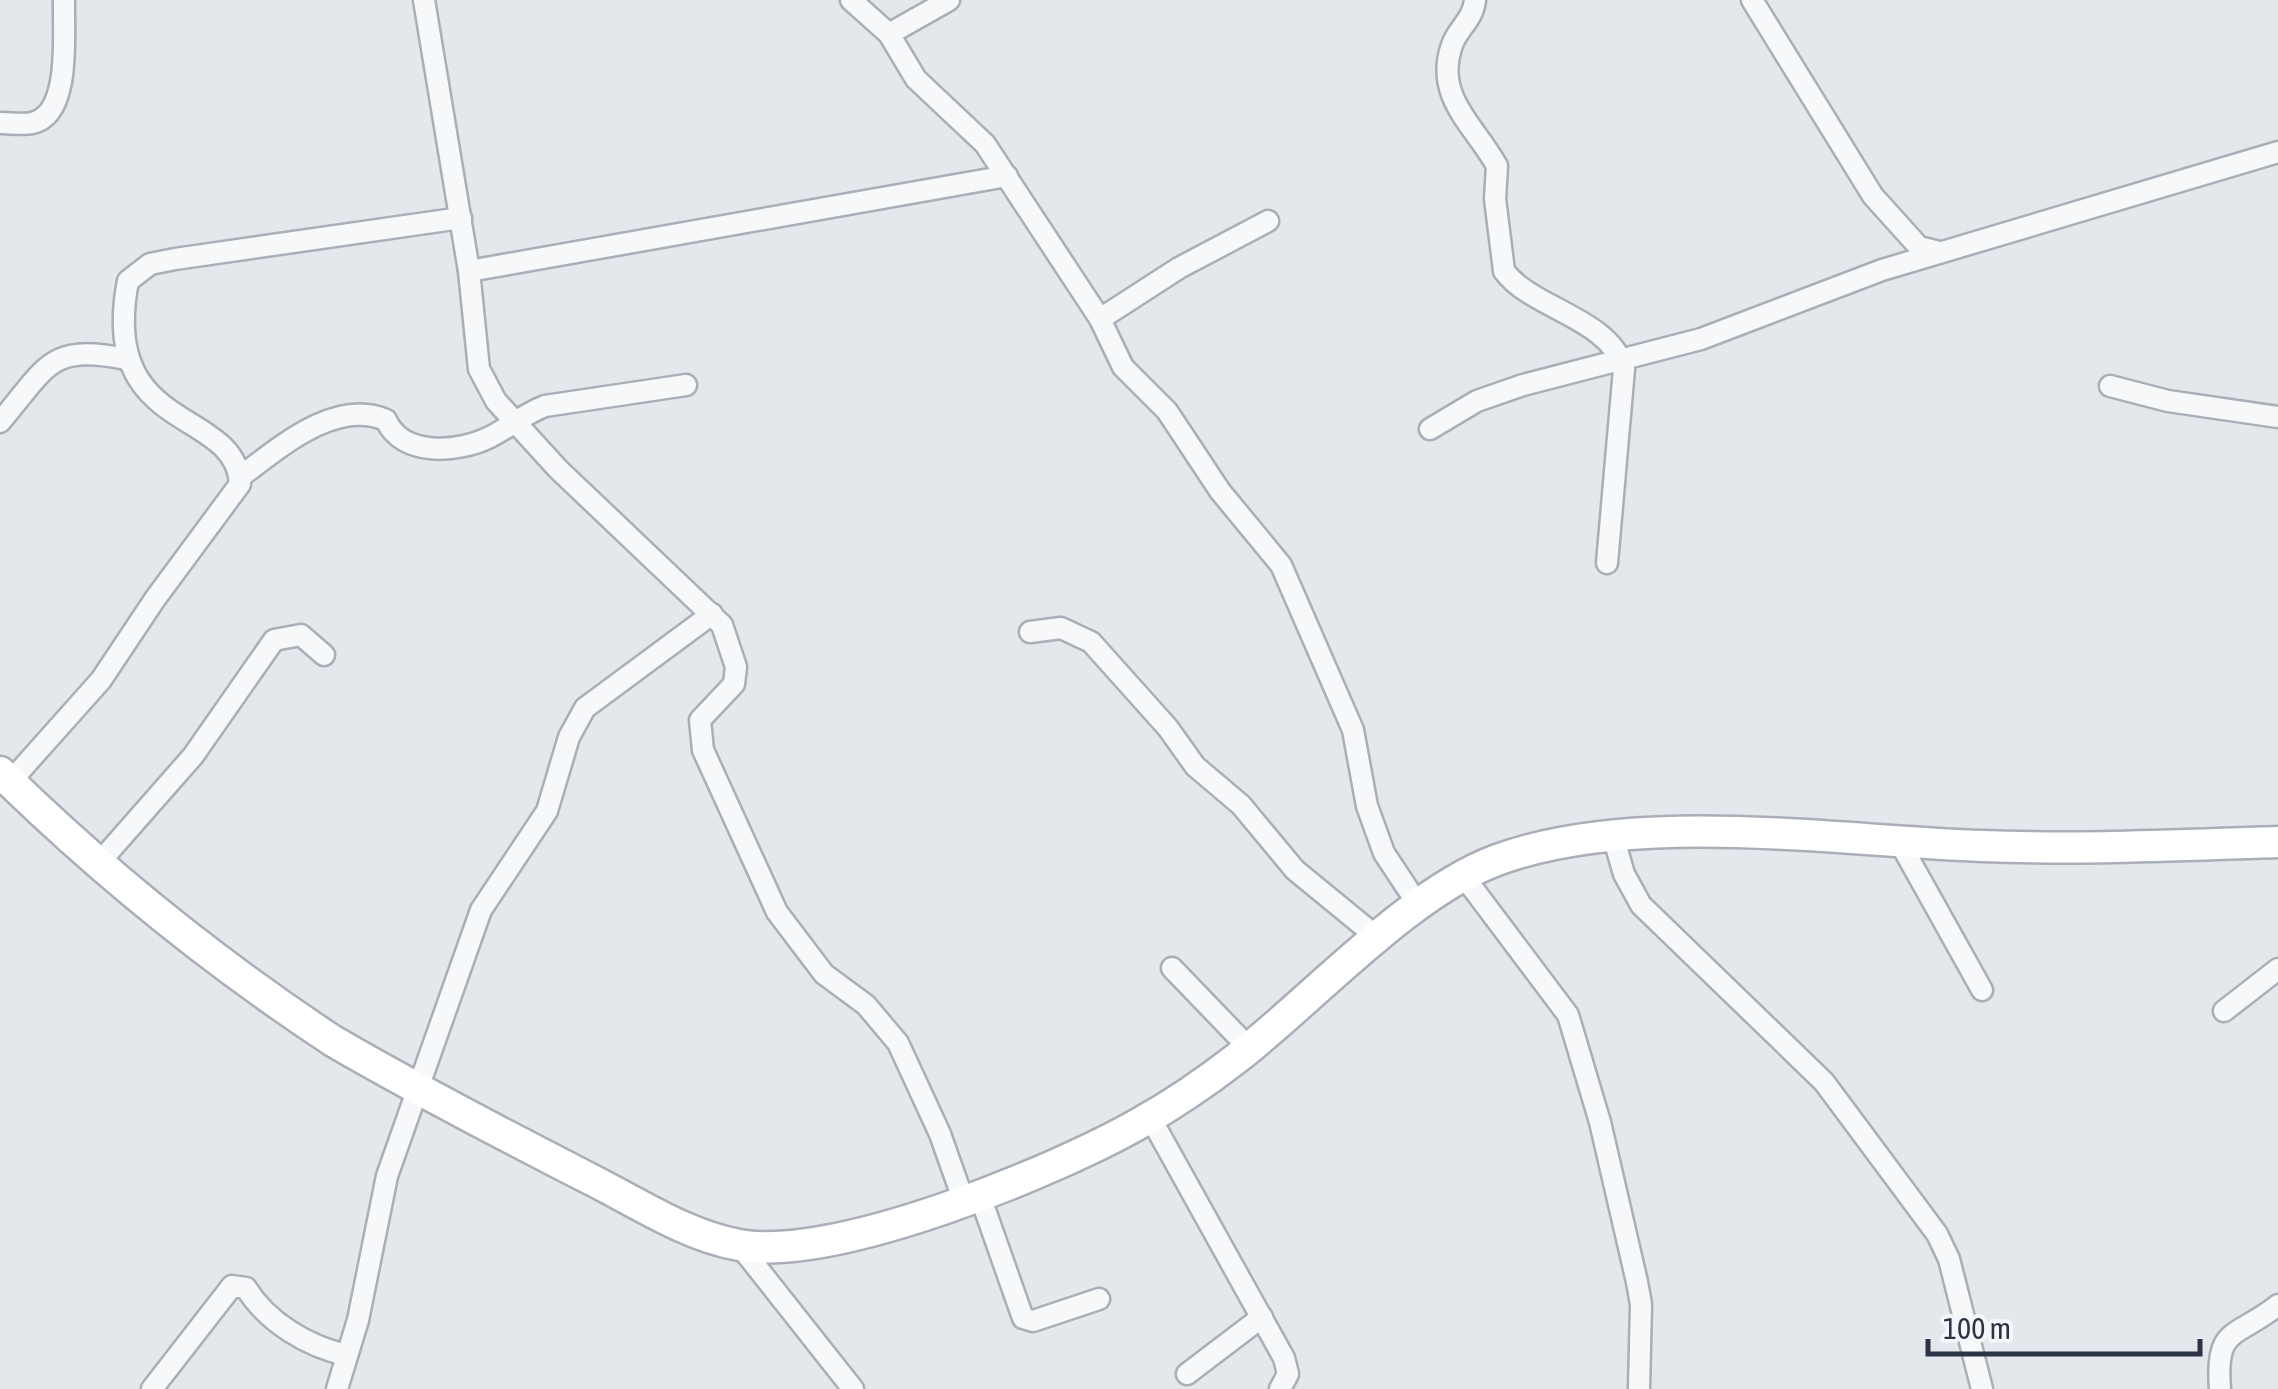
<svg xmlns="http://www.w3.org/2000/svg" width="2278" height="1389" font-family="'Asap Condensed',sans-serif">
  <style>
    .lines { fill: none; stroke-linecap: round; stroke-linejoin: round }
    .street-casing { stroke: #a9aeb7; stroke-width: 25 }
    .secondary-casing { stroke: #a9aeb7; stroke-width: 35 }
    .street { stroke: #f7f8fa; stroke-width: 20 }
    .secondary { stroke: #fff; stroke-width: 30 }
  </style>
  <rect width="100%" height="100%" fill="#e4e7ec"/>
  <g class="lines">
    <defs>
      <g id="street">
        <polyline points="424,0 469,271 479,369 496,401 558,469 722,625 736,667 734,684 700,720 703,750 777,912 824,974 866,1005 898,1043 940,1134 963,1199"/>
        <polyline points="851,0 889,34 916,79 985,144 1100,319 1123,367 1167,411 1220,491 1281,565 1353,730 1367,806 1384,853 1419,906"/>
        <path d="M1475 0C1473 21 1456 29 1451 48 1435 98 1476 127 1497 166L1495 199 1504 271C1532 309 1610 318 1624 369L1607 563"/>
        <polyline points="1752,0 1873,196 1919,247 1939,252"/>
        <polyline points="889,34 949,0"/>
        <path d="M0 123C10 123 23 125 32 123 72 115 63 32 64 0"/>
        <polyline points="469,271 1007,176"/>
        <polyline points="1100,319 1179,268 1268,221"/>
        <polyline points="2110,386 2168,401 2278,417"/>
        <path d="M0 422C47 367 49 343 126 359"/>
        <polyline points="1430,429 1477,401 1523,385 1701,339 1882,270 2278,152"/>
        <path d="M240 477C279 448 335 398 386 420 402 457 458 453 490 437 510 427 524 414 545 406L686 385"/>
        <polyline points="1030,632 1061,628 1091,642 1168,728 1195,766 1241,805 1295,870 1378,938"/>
        <path d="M10 782 101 680 155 599 240 484C236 406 98 436 128 281L150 264 175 259 461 218"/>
        <polyline points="1613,836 1624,874 1641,905 1824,1082 1937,1234 1949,1259 1982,1389"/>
        <polyline points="1900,843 1982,990"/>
        <polyline points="98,864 193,756 274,640 301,635 324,655"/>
        <polyline points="1465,878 1568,1015 1600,1122 1637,1282 1641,1304 1639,1389"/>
        <polyline points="1172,968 1249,1048"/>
        <polyline points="2224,1011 2278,969"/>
        <polyline points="1150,1117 1284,1358 1288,1374 1280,1389"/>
        <polyline points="979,1193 1023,1318 1033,1321 1099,1299"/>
        <polyline points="740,1246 853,1389"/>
        <polyline points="1187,1374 1262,1317"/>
        <path d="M152 1389 232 1286 246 1288C267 1322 308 1347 347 1355"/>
        <polyline points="337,1389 358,1320 387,1176 481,910 547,811 569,737 585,708 712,614"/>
        <path d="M2220 1389C2215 1326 2235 1339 2278 1305"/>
      </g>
      <path id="secondary" d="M0 772C101 871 215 963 333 1041 419 1091 506 1136 594 1181 641 1205 688 1236 739 1245 834 1263 1056 1171 1140 1123 1174 1104 1206 1082 1237 1058 1313 999 1408 893 1497 860 1636 809 1835 841 1982 846 2080 850 2179 845 2278 842"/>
    </defs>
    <use href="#street" class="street-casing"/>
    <use href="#secondary" class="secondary-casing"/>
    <use href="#street" class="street"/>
    <use href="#secondary" class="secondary"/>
  </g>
  <path d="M1928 1339v15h272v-15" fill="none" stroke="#2b3445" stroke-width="5"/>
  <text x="1943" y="1339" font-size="30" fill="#2b3445" stroke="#f4f6f9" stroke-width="8" paint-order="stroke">100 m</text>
</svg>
